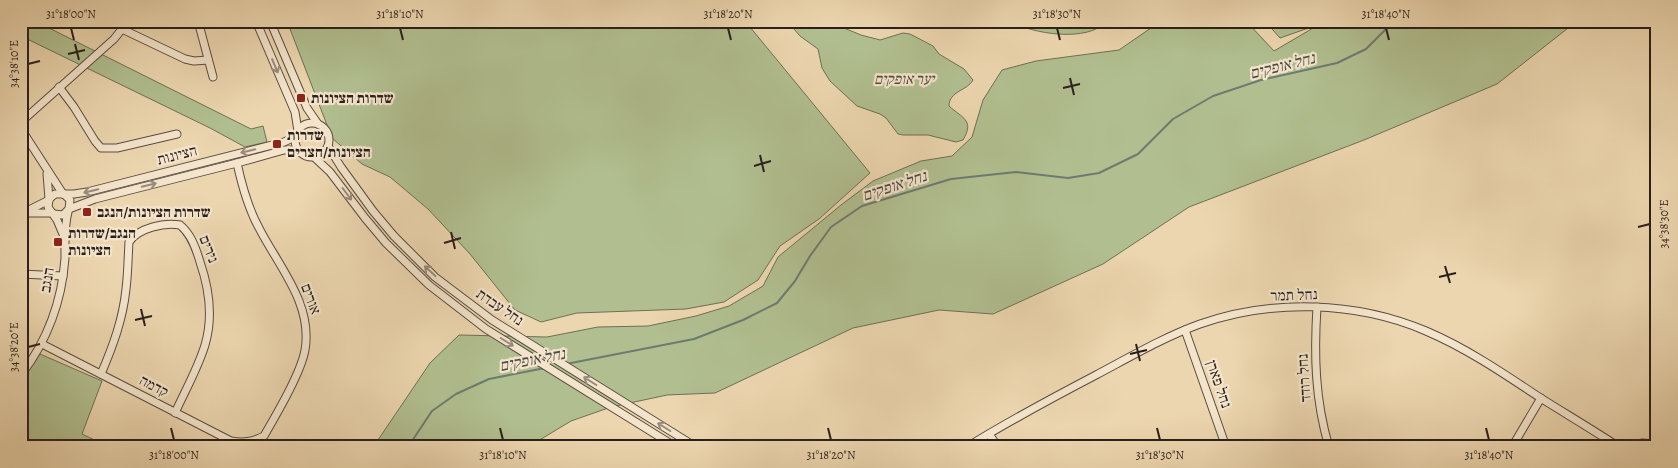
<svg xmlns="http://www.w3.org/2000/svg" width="1678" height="468" font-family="Alegreya,'Frank Ruhl Libre',serif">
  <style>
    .green { fill: #b1bf90; stroke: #6e6f56 }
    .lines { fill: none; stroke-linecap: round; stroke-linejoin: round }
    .stream { stroke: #6d7b71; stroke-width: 2 }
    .minor-casing { stroke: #5b4d40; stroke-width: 9 }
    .minor { stroke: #f3e4cb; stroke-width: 7 }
    .oneway { stroke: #998b7c }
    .ticks { fill: none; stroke: #2b1f1b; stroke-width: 2 }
    .poi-dot { fill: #8f2418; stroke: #f3e4cb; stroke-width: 2 }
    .labels { text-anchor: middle; stroke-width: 4.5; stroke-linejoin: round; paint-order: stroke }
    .park-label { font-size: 15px; font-style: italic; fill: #534f3e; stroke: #f3e4cb }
    .poi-label { font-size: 15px; font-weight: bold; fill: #2b1f1b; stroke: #f3e4cb; text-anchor: start }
    .street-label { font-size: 15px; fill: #2b1f1b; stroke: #f3e4cb }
    .water-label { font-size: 16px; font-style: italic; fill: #4c4d46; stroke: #f3e4cb }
    .neatline { fill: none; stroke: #2b1f1b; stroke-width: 2 }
    .ticks-label { font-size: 12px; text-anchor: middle; fill: #2b1f1b }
  </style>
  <rect width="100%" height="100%" fill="#ecd6af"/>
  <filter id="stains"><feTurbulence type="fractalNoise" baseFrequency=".004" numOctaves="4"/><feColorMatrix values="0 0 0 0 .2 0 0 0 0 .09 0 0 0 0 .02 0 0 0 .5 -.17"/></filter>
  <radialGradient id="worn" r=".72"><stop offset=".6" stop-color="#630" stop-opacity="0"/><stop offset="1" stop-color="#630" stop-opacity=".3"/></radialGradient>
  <g class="green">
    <polygon points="21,21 35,21 251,129 263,126 267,142 245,147 210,128 21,36"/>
    <polygon points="287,21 745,21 870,173 819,219 780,246 758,280 724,302 686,309 577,313 541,322 515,310 470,254 428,209 390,177 362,164 332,138"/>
    <path d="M787 21H834L844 28 861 35 880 40 903 33 910 34 933 46 939 54 964 69 973 80C967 91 949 91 949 106 962 118 975 120 963 140L956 142 928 135H903L898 134 886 118 880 114 857 106 830 81 822 68 818 49 800 36Z"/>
    <path d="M1010 21H1107C1088 43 1032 34 1010 21Z"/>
    <polygon points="1161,21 1246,21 1274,51 1325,21 1577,21 1497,84 1364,140 1189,207 1103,264 993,314 939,310 853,328 715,393 667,395 611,407 571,421 528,447 375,447 378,440 430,363 459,335 547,337 598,327 648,326 696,316 729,306 763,286 778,257 841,205 873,181 921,161 952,156 972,137 983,100 1002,70 1036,61 1119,50"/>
    <polygon points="1265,21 1320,21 1317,25 1280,38"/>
    <polygon points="40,354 102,381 82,434 109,447 21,447 21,382"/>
  </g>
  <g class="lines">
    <g class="stream">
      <polyline points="566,364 694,339 743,320 777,303 795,281 810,256 831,227 862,206 951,179 1016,172 1068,178 1099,173 1138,154 1173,119 1213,96 1261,80 1337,63 1366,49 1394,21"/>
      <polyline points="408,447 432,411 456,394 489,379 545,368"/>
    </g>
    <defs>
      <g id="minor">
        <polyline points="198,21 213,77"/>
        <polyline points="256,21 295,112 298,131"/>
        <polyline points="270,21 307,108 318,124"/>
        <polyline points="122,29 185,59 194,61 208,60"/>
        <polyline points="59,87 74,107 95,141 101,148 117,148 177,134"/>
        <polyline points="21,122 114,39 122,29 124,21"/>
        <circle cx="312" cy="140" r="17"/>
        <polyline points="21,129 63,194"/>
        <polyline points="328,146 341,167 373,211 394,236 435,277 492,320 696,447"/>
        <polyline points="315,158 330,172 365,218 386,243 429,285 486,329 676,447"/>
        <polyline points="47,174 49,199"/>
        <polyline points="69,209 95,199 237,163 284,150 297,150"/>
        <polyline points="29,213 52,213"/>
        <polyline points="21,214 49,200"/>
        <polyline points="54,214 63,215 69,209 70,200 64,194"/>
        <polyline points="65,239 57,220 48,207 49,199 55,194 74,194 87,192 284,142 295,137"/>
        <polyline points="21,274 63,276"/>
        <path d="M1317 307C1314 355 1315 400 1329 447"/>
        <polyline points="1185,330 1226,447"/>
        <path d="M42 344 231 441C244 443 252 442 264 436 276 415 301 373 305 350 313 304 279 267 259 228 248 208 242 186 237 163"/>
        <path d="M101 374C113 346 123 319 126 289 128 273 128 258 129 242 138 228 165 222 180 225 191 234 196 248 200 262 209 288 213 318 205 345 198 368 185 391 175 413"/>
        <path d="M21 375C47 341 62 301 65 258 65 242 64 227 68 212"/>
        <polyline points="989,434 998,447"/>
        <path d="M967 447C1009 421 1052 398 1096 375 1130 357 1164 337 1200 324 1271 299 1356 301 1426 331 1466 348 1503 373 1539 397 1566 414 1593 430 1619 447"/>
        <polyline points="1512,447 1541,398"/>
        <polyline points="1635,447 1642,443 1657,444"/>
      </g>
    </defs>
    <use href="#minor" class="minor-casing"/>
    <use href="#minor" class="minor"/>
  </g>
  <defs><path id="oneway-shaft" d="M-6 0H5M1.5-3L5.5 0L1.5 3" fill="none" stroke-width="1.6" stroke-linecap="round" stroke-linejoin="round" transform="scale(1.25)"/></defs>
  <g class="oneway">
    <use href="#oneway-shaft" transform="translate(275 66) rotate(67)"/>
    <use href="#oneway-shaft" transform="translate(248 151) rotate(166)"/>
    <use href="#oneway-shaft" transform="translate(149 185) rotate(-14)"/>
    <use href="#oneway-shaft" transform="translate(91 191) rotate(167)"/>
    <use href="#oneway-shaft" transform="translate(347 194) rotate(53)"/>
    <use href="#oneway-shaft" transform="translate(430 271) rotate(-137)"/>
    <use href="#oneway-shaft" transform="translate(507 342) rotate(32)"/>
    <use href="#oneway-shaft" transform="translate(590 381) rotate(-148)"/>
    <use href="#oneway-shaft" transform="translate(664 427) rotate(-148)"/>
  </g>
  <path class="ticks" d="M71 28 74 40M400 28 403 40M728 28 731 40M1057 28 1060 40M1386 28 1389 40M75 44 79 60M68 54 85 50M28 64 40 61M1070 78 1074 95M1063 88 1080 84M760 155 764 172M754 166 771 161M1638 227 1650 224M451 232 455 249M444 243 461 238M1445 266 1450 283M1439 277 1456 273M141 309 145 326M135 320 152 316M1136 344 1140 361M28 347 40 344M1130 354 1147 350M171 428 174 440M500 428 503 440M828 428 831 440M1157 428 1160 440M1486 428 1489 440"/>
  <g class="poi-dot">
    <rect x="296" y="93" width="10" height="10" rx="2.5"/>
    <rect x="272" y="139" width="10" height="10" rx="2.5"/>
    <rect x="82" y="207" width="10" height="10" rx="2.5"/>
    <rect x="53" y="237" width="10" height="10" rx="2.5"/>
  </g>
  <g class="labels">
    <g class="park-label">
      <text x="904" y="84">יער אופקים</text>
    </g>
    <g class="poi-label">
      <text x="311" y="103">שדרות הציונות</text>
      <text x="287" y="140">שדרות<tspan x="287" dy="17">הציונות/חצרים</tspan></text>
      <text x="97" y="217">שדרות הציונות/הנגב</text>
      <text x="68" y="238">הנגב/שדרות<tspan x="68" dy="17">הציונות</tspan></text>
    </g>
    <g class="street-label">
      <text transform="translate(177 155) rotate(-14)" y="5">הציונות</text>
      <text transform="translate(209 249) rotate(68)" y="5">נירים</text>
      <text transform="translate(47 280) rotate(-81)" y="5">הנגב</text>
      <text transform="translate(1294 295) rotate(-2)" y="5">נחל תמר</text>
      <text transform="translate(311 299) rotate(69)" y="5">אורים</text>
      <text transform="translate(500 307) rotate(34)" y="5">נחל עבדת</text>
      <text transform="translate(1304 378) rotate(-94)" y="5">נחל רודד</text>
      <text transform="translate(1219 384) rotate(71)" y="5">נחל פארן</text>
      <text transform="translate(154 386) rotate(27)" y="5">קדמה</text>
    </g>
    <g class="water-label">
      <text transform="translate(1282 65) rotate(-14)" y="6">נחל אופקים</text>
      <text transform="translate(894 185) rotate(-18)" y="6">נחל אופקים</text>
      <text transform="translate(532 359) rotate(-11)" y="6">נחל אופקים</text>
    </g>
  </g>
  <rect width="1678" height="468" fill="none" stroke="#ecd6af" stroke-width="55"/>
  <rect x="28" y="28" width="1622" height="412" class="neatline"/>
  <g class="ticks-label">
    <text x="71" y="18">31°18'00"N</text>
    <text x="400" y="18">31°18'10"N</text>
    <text x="728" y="18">31°18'20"N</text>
    <text x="1057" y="18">31°18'30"N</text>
    <text x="1386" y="18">31°18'40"N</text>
    <text transform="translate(14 64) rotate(-90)" y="4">34°38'10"E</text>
    <text transform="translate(1664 224) rotate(-90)" y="4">34°38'30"E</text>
    <text transform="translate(14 347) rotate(-90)" y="4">34°38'20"E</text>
    <text x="174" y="459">31°18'00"N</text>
    <text x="503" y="459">31°18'10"N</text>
    <text x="831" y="459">31°18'20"N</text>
    <text x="1160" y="459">31°18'30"N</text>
    <text x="1489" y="459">31°18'40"N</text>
  </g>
  <rect width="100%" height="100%" filter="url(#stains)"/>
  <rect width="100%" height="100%" fill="url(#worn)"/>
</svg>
